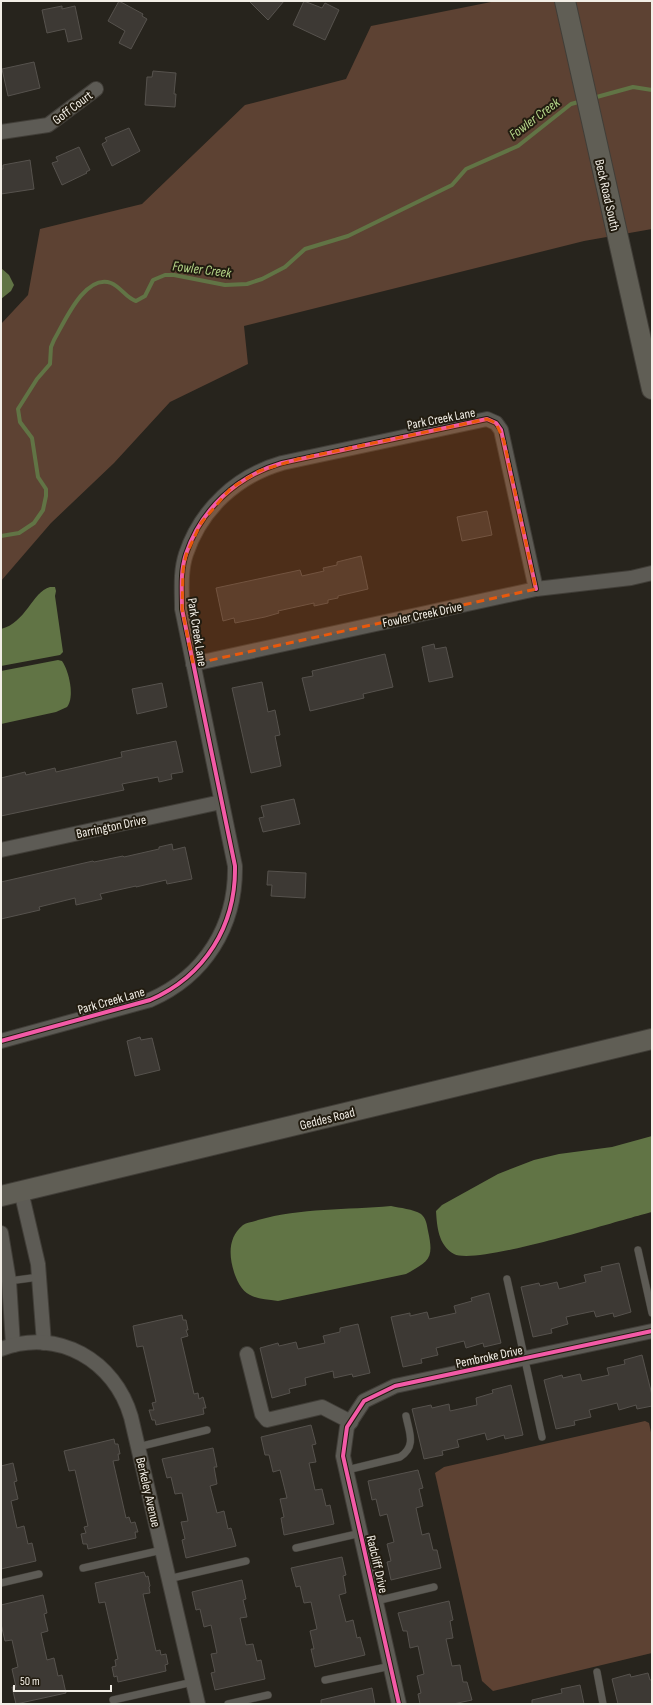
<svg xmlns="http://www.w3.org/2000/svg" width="653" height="1705" font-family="'Sofia Sans Condensed',sans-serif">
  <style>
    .green { fill: #5d4233 }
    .water { fill: #617445 }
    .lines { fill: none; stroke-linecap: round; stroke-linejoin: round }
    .stream { stroke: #617445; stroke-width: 4 }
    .building { fill: #3d3934; stroke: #56524d }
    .service-casing { stroke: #413e38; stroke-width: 8 }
    .minor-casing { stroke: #413e38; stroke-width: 16 }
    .secondary-casing { stroke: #413e38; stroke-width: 22 }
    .service { stroke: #5d5b55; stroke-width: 7 }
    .minor { stroke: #5d5b55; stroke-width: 14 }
    .secondary { stroke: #605e55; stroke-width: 20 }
    .cycleway-casing { stroke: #221c10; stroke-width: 6 }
    .cycleway { stroke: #f35aa7; stroke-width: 4 }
    .marked { fill: #e8590c; fill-opacity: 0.2; stroke: #e8590c; stroke-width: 3; stroke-dasharray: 8 5; stroke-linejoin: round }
    .labels { text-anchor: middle; stroke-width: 4; stroke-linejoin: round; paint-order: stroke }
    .street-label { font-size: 13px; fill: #f2eee6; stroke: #221c10 }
    .water-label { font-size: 14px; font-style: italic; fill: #b5d689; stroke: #221c10 }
  </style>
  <rect width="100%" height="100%" fill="#27241d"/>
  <g class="green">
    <polygon points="496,1 652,1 652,229 584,241 244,326 248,364 170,402 114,463 51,523 1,581 1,324 28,295 40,229 142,204 245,105 346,79 371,26"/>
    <polygon points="645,1421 649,1423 652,1437 652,1653 493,1691 482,1681 435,1473 444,1467"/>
  </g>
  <g class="water">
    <polygon points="1,268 9,275 14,285 11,291 1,299"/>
    <path d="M50 587H55L56 591 55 596 63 652 60 655 1 666V629C26 623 32 592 50 587Z"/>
    <path d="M58 660 62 661C69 671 75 697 67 707L56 712 1 724V671Z"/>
    <path d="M652 1136V1212C619 1220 477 1266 454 1254 438 1245 437 1226 436 1211L442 1205 498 1174 534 1160 559 1154 612 1147Z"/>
    <path d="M391 1206C400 1208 413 1209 421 1214 426 1218 427 1225 428 1231 434 1258 430 1261 406 1274L278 1301C256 1298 244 1299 235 1275 229 1258 227 1238 243 1225 247 1222 253 1222 258 1220 301 1208 347 1210 391 1206Z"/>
  </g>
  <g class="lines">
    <g class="stream">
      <polyline points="593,98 633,87 652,90"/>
      <path d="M1 536 19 533 34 523 43 510 46 496V489L38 477 32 438 20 422 18 409 37 379 50 364 51 347 54 340C64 323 85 273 111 283 121 287 126 298 136 301L145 296 153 280 165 275H174L225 285 247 284 262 279 285 267 305 249 348 236 452 185 466 169 518 146 571 104 582 101"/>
    </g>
  </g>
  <g class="building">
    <polygon points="119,1 143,14 142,16 147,19 131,49 119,43 125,31 108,21"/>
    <polygon points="249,1 284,1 268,20"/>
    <polygon points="304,1 322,8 325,3 339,10 325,40 293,25"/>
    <polygon points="62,6 62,9 75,6 82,39 68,42 65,29 47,33 42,10"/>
    <polygon points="34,62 40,88 8,96 2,69"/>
    <polygon points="153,71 176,73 174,94 176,94 175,107 145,105 147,77 152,77"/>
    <polygon points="129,128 140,151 112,166 102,144 107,141 105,138"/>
    <polygon points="79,147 90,170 86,172 87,173 62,185 52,163 58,161 56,157"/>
    <polygon points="30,160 34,189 1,194 1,169 3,169 3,165"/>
    <polygon points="487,511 492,535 462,541 457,517"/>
    <polygon points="361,556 368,589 338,596 338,598 328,600 328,603 314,606 314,603 278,611 279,613 265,617 235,623 234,618 223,621 216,588 300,570 302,576 324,571 323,568 337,565 337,562"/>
    <polygon points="434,644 435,649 446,647 453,677 429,682 422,647"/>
    <polygon points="385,654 393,687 363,694 364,698 310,711 302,678 313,676 312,671"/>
    <polygon points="262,682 268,712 275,710 280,735 275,736 281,766 251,773 232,688"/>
    <polygon points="162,683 167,707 137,714 132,689"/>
    <polygon points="176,741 183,772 171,774 172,779 159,782 158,777 122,784 124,790 1,816 1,778 25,772 26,775 55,768 56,772 122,757 121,752"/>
    <polygon points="294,799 300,824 263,832 259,818 264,817 261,806"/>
    <polygon points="172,844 173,850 185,847 192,879 167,884 166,880 136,887 136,886 100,894 102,899 76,905 75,898 39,907 40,910 1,919 1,882 93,861 94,862 123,856 124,857 159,849 159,847"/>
    <polygon points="268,871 306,873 305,898 271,896 272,885 267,885"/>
    <polygon points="140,1037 141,1040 152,1038 160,1070 135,1076 127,1041"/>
    <polygon points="619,1263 631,1312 614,1317 613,1313 596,1317 594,1311 566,1317 568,1324 551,1329 552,1333 533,1337 521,1287 539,1283 540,1286 557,1282 559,1289 586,1282 584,1275 602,1271 601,1267"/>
    <polygon points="489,1293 501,1343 484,1347 483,1343 466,1348 464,1341 436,1348 438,1355 421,1359 422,1363 403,1367 391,1317 410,1313 410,1316 427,1312 429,1319 456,1313 454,1306 472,1301 471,1298"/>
    <polygon points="182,1315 183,1320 186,1320 188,1330 186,1330 188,1336 181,1338 194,1394 198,1393 199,1399 203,1397 206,1408 203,1408 204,1414 156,1425 155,1420 152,1420 149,1410 154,1410 152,1403 156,1402 143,1346 137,1347 133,1326"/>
    <polygon points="358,1324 370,1373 353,1377 352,1374 334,1378 333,1371 305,1378 306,1385 289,1389 290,1393 272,1398 260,1348 278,1343 279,1346 296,1342 298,1349 325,1343 323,1336 340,1332 340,1328"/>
    <polygon points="642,1355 652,1395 652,1406 637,1409 636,1405 619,1410 617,1403 589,1410 591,1417 574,1421 575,1425 556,1429 544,1380 562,1375 563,1378 580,1374 582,1381 609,1375 607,1368 625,1364 624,1360"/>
    <polygon points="511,1385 523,1435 505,1439 504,1435 487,1440 485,1433 457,1440 459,1447 442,1451 443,1455 424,1459 412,1409 431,1405 432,1408 449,1404 450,1411 477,1405 476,1398 493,1393 492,1390"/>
    <polygon points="311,1425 316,1444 312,1445 316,1462 309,1463 315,1490 322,1489 326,1506 330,1505 334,1524 284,1535 281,1518 284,1517 280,1499 287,1498 280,1470 273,1472 269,1455 265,1455 261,1437"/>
    <polygon points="114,1439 115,1444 118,1444 120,1454 118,1454 119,1460 113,1461 126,1518 129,1517 131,1523 135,1522 138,1532 135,1532 136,1538 88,1549 87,1544 83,1544 81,1534 86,1533 84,1527 88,1526 75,1470 69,1471 64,1451"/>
    <polygon points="213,1448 217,1467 214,1467 217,1484 210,1486 217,1513 224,1511 228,1529 231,1528 236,1546 186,1558 182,1540 185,1539 181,1522 188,1521 182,1493 175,1494 171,1477 167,1478 162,1459"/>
    <polygon points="13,1463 17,1481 14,1482 18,1499 11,1501 17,1528 24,1526 28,1544 32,1543 36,1561 1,1569 1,1466"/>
    <polygon points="418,1470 423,1488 419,1489 423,1506 416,1508 422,1535 429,1533 433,1550 437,1550 441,1568 391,1580 387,1562 391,1561 387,1544 394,1542 387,1514 380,1516 376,1499 372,1500 368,1481"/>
    <polygon points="342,1557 346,1575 343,1576 346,1593 339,1595 346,1622 353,1620 357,1638 360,1637 365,1655 315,1667 311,1649 314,1649 310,1631 317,1629 311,1602 304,1603 300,1586 296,1587 291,1568"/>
    <polygon points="144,1572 146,1577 148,1576 150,1586 149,1587 150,1593 143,1594 156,1651 160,1650 161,1655 166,1654 168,1664 165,1665 166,1671 118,1682 117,1676 114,1677 112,1667 116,1666 115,1660 118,1659 105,1602 99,1603 95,1583"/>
    <polygon points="242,1580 246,1599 243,1600 247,1617 240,1618 246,1645 253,1644 257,1661 261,1660 265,1679 215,1690 211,1673 215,1672 211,1654 217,1653 211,1625 204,1627 200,1609 196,1610 192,1592"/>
    <polygon points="43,1595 47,1613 44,1614 48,1631 41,1633 47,1660 54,1658 58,1676 62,1675 66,1693 16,1704 12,1687 16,1687 12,1669 18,1667 12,1640 5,1641 1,1624 1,1605"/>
    <polygon points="449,1601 453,1620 450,1621 453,1638 446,1639 452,1666 460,1665 463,1682 467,1682 472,1700 453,1704 420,1704 418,1694 421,1693 417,1676 424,1674 418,1646 410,1648 407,1631 403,1631 398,1613"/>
    <polygon points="648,1673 650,1680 652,1680 652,1704 618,1704 612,1679 630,1674 631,1677"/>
    <polygon points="580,1685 584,1704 532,1704 532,1700 562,1693 561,1689"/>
    <polygon points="372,1688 375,1704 321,1704 321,1700"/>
  </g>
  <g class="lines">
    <defs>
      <g id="service">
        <polyline points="638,1250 652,1313"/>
        <polyline points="507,1279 542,1437"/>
        <polyline points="9,1281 39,1277"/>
        <polyline points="138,1447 207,1430"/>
        <path d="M347 1470 400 1457C417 1446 409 1432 406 1416"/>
        <polyline points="296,1548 361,1533"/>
        <polyline points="83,1568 162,1550"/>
        <polyline points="168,1579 246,1561"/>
        <polyline points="1,1583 39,1574"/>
        <polyline points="376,1601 434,1587"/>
        <polyline points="597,1672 603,1704"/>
        <polyline points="325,1680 391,1666"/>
        <polyline points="113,1700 193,1682"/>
        <polyline points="228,1704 268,1695"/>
      </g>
      <g id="minor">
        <polyline points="1,132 48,125 96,89"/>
        <polyline points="193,664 536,589 631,578 652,573"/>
        <polyline points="1,850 221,802"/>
        <path d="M1 1041 150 1000C205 976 236 926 235 866L182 609C182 591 180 572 186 554 201 509 237 476 282 463L487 419 496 423 501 430 536 589"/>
        <polyline points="21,1191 38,1264 44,1343"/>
        <polyline points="1,1233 9,1281 13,1345"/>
        <path d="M1 1349C58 1327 115 1361 131 1417L198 1704"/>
        <polyline points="247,1354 262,1414 267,1420 322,1407 351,1422"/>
        <polyline points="399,1704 343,1456 347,1427 364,1401 395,1386 652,1331"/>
      </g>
      <g id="secondary">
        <polyline points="565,1 652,389"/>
        <polyline points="1,1196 652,1039"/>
      </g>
    </defs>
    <use href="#service" class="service-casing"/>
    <use href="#minor" class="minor-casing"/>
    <use href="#secondary" class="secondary-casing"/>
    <use href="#service" class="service"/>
    <use href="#minor" class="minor"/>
    <use href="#secondary" class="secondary"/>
    <defs>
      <g id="cycleway">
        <path d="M1 1041 150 1000C205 976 236 926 235 866L182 609C182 591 180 572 186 554 201 509 237 476 282 463L487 419 496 423 501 430 536 589"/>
        <polyline points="399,1704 343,1456 347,1427 364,1401 395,1386 652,1331"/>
      </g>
    </defs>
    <use href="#cycleway" class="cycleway-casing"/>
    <use href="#cycleway" class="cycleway"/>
  </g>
  <path class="marked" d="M487 419 496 423 504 441 536 589 193 664 182 609 183 570 186 555 201 523 231 488 259 471 298 459Z"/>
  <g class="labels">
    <g class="street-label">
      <text transform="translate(72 107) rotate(-37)" y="5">Goff Court</text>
      <text transform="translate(608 195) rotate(77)" y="5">Beck Road South</text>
      <text transform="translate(441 418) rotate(-11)" y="5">Park Creek Lane</text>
      <text transform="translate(422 614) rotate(-12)" y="5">Fowler Creek Drive</text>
      <text transform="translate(198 632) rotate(81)" y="5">Park Creek Lane</text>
      <text transform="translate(111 826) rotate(-12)" y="5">Barrington Drive</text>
      <text transform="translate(111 1000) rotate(-16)" y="5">Park Creek Lane</text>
      <text transform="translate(327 1118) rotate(-14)" y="5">Geddes Road</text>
      <text transform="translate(489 1356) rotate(-12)" y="5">Pembroke Drive</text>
      <text transform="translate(149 1492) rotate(77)" y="5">Berkeley Avenue</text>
      <text transform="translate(378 1564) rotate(77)" y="5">Radcliff Drive</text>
    </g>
    <g class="water-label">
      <text transform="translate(534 118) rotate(-37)" y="5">Fowler Creek</text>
      <text transform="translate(202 269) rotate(7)" y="5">Fowler Creek</text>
    </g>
  </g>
  <rect width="653" height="1705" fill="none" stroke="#f2eee6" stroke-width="4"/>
  <path d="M14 1685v6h97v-6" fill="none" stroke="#f2eee6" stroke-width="2"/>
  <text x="20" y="1685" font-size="12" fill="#f2eee6" stroke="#221c10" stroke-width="3" paint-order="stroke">50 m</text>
</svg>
